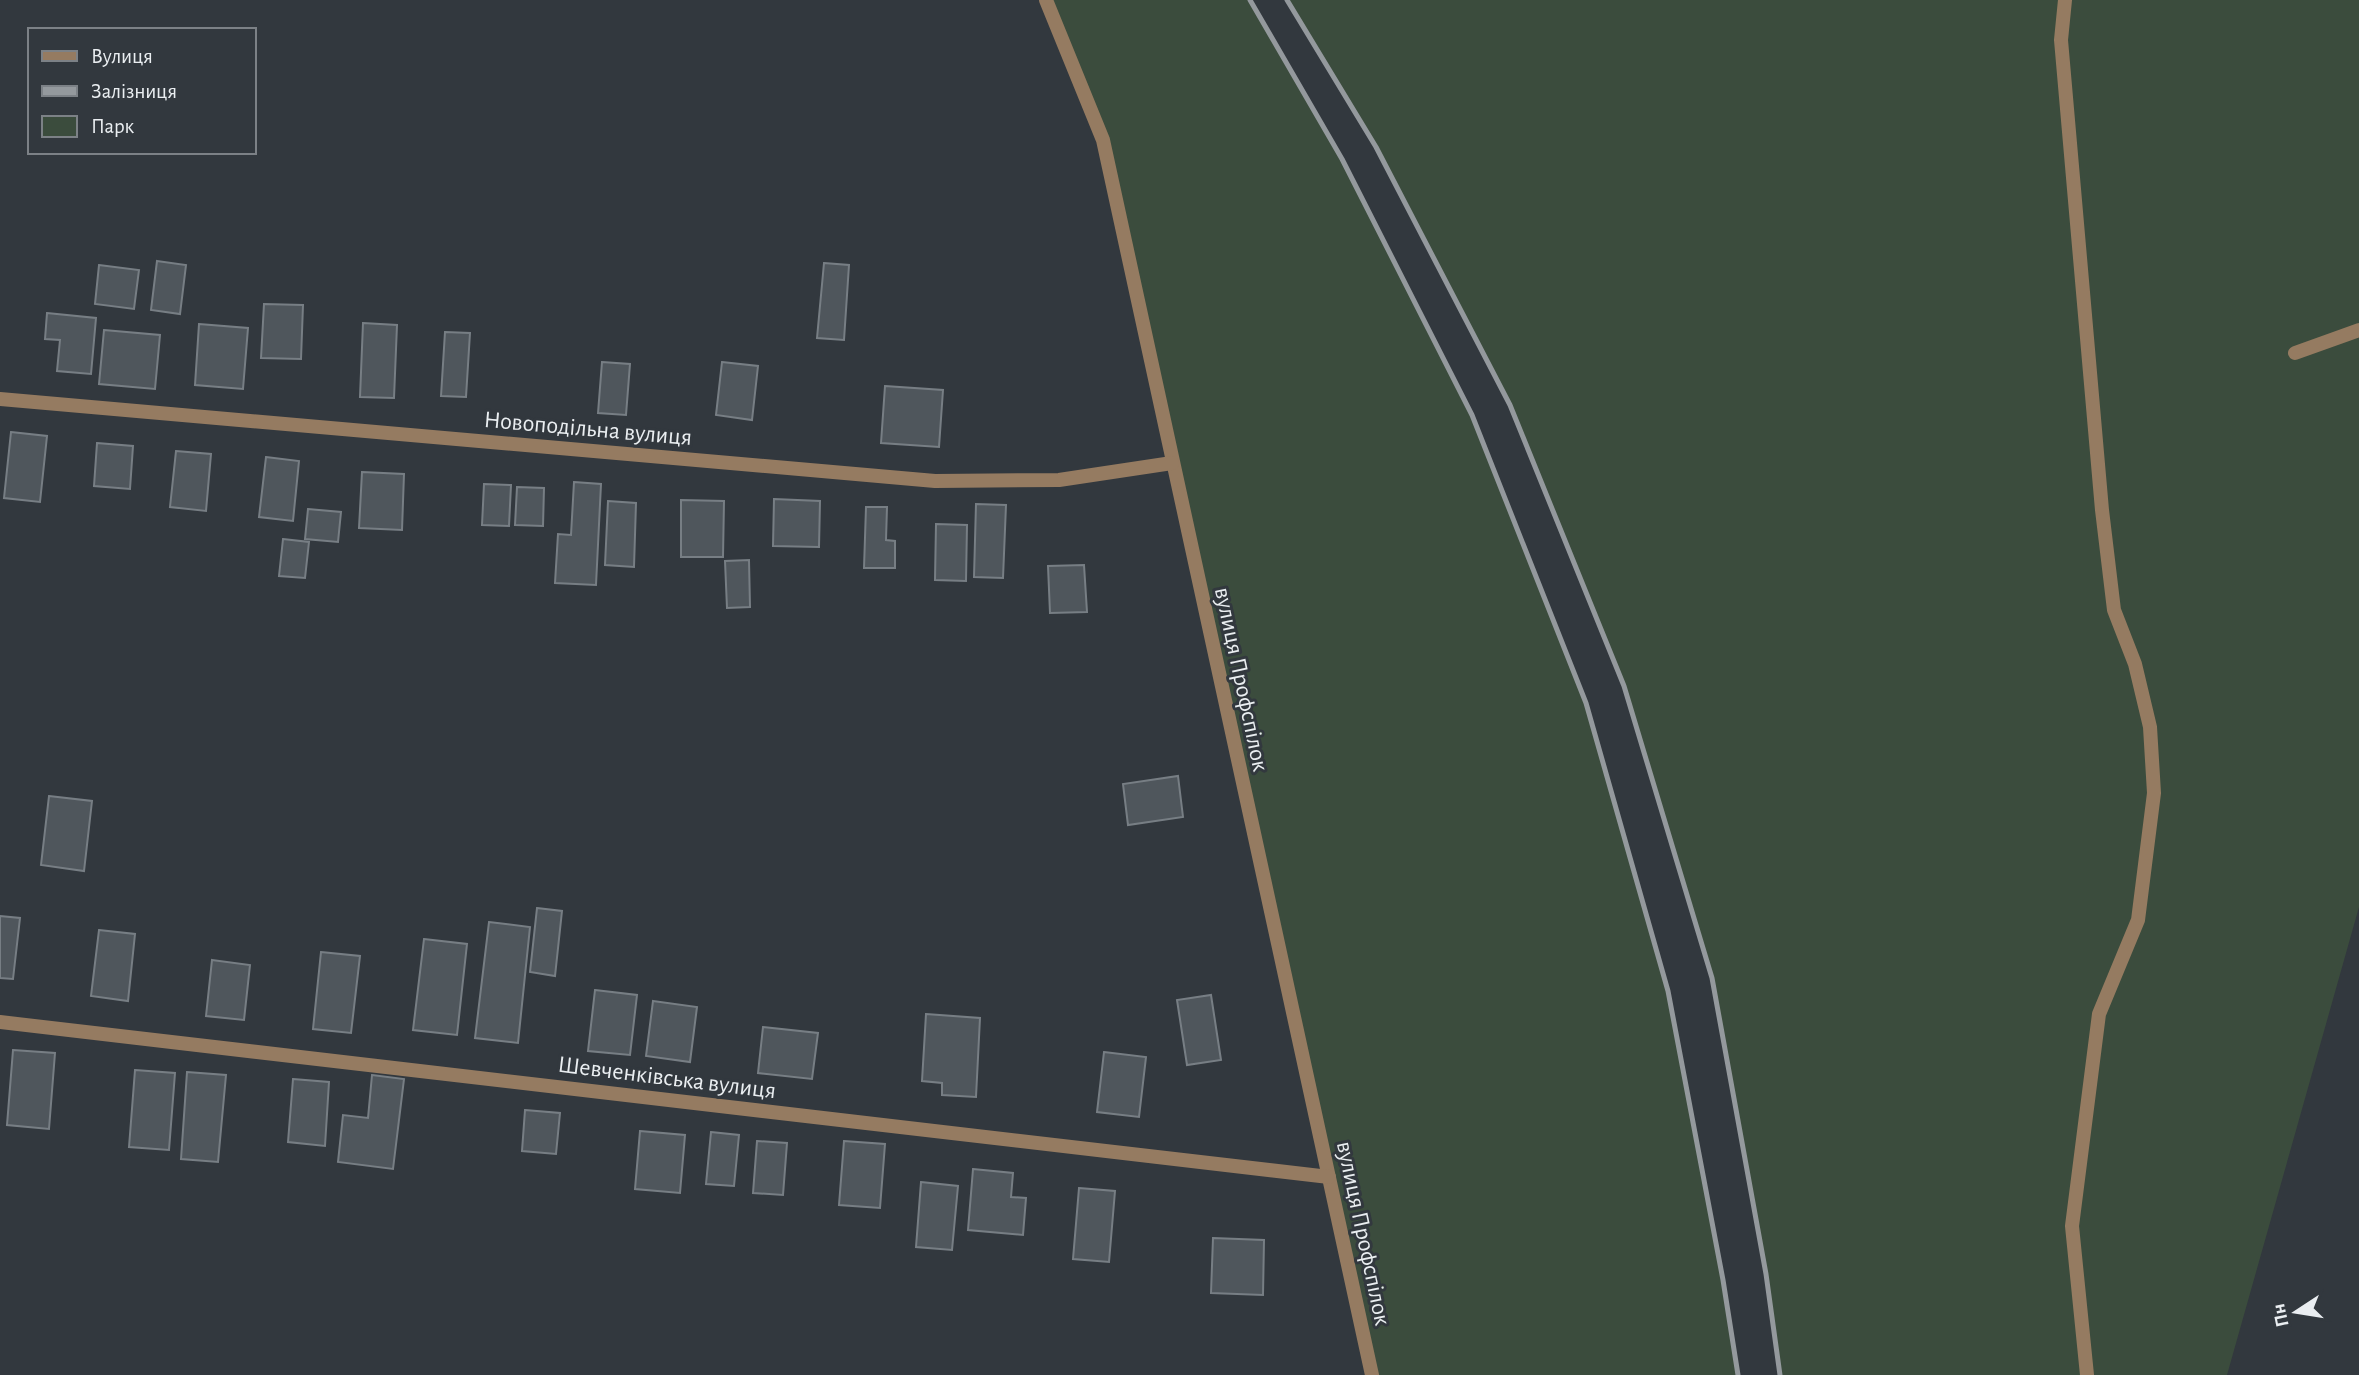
<svg xmlns="http://www.w3.org/2000/svg" width="2359" height="1375" font-family="'Alegreya Sans',sans-serif">
  <style>
    .green { fill: #3b4c3d }
    .building { fill: #4f565c; stroke: #777e84; stroke-width: 2 }
    .lines { fill: none; stroke-linecap: round; stroke-linejoin: round }
    .lane { stroke: #957b61; stroke-width: 14 }
    .street { stroke: #957b61; stroke-width: 14 }
    .rail { stroke: #94999d; stroke-width: 5 }
    .labels { text-anchor: middle; stroke-width: 6; stroke-linejoin: round; paint-order: stroke }
    .street-label { font-size: 24px; fill: #eaeef1; stroke: #32383e }
  </style>
  <rect width="100%" height="100%" fill="#32383e"/>
  <g class="green">
    <polygon points="1046,0 1250,0 1342,159 1472,415 1586,703 1668,991 1723,1280 1738,1375 1372,1375 1103,140"/>
    <polygon points="1287,0 2359,0 2359,907 2227,1375 1780,1375 1766,1274 1712,978 1624,686 1510,405 1376,147"/>
  </g>
  <g class="building">
    <polygon points="157,261 186,265 180,314 151,310"/>
    <polygon points="824,263 849,265 844,340 817,338"/>
    <polygon points="99,265 139,270 134,309 95,304"/>
    <polygon points="264,304 303,305 301,359 261,358"/>
    <polygon points="47,313 96,318 91,374 57,371 60,340 45,339"/>
    <polygon points="363,323 397,325 394,398 360,397"/>
    <polygon points="199,324 248,328 243,389 195,385"/>
    <polygon points="104,330 160,335 155,389 99,384"/>
    <polygon points="445,332 470,333 466,397 441,396"/>
    <polygon points="602,362 630,364 626,415 598,413"/>
    <polygon points="722,362 758,366 752,420 716,415"/>
    <polygon points="885,386 943,390 939,447 881,443"/>
    <polygon points="11,432 47,436 40,502 4,498"/>
    <polygon points="97,443 133,446 130,489 94,486"/>
    <polygon points="176,451 211,454 206,511 170,507"/>
    <polygon points="266,457 299,461 293,521 259,517"/>
    <polygon points="362,472 404,474 402,530 359,528"/>
    <polygon points="574,482 601,484 596,585 555,583 558,534 571,535"/>
    <polygon points="484,484 511,485 509,526 482,525"/>
    <polygon points="517,487 544,488 543,526 515,525"/>
    <polygon points="774,499 820,501 819,547 773,546"/>
    <polygon points="681,500 724,501 723,557 681,557"/>
    <polygon points="608,501 636,503 634,567 605,565"/>
    <polygon points="976,504 1006,505 1003,578 974,577"/>
    <polygon points="866,507 887,507 886,540 895,541 895,568 864,568"/>
    <polygon points="308,509 341,512 338,542 305,539"/>
    <polygon points="936,524 967,525 966,581 935,580"/>
    <polygon points="283,539 309,542 305,578 279,576"/>
    <polygon points="749,560 750,607 727,608 725,561"/>
    <polygon points="1084,565 1087,612 1050,613 1048,566"/>
    <polygon points="1178,776 1183,817 1128,825 1123,784"/>
    <polygon points="49,796 92,801 84,871 41,865"/>
    <polygon points="537,908 562,911 555,976 530,972"/>
    <polygon points="0,916 20,918 13,979 0,978"/>
    <polygon points="489,922 530,927 518,1043 475,1038"/>
    <polygon points="99,930 135,934 128,1001 91,996"/>
    <polygon points="424,939 467,944 457,1035 413,1030"/>
    <polygon points="321,952 360,956 351,1033 313,1029"/>
    <polygon points="212,960 250,965 244,1020 206,1016"/>
    <polygon points="595,990 637,995 630,1055 588,1051"/>
    <polygon points="1211,995 1221,1060 1187,1065 1177,1000"/>
    <polygon points="653,1001 697,1007 690,1062 646,1056"/>
    <polygon points="926,1014 980,1018 976,1097 942,1095 942,1083 922,1081"/>
    <polygon points="763,1027 818,1033 812,1079 758,1073"/>
    <polygon points="13,1050 55,1053 49,1129 7,1125"/>
    <polygon points="1104,1052 1146,1057 1139,1117 1097,1112"/>
    <polygon points="135,1070 175,1073 169,1150 129,1147"/>
    <polygon points="187,1072 226,1075 218,1162 181,1159"/>
    <polygon points="372,1075 404,1079 393,1169 338,1162 343,1115 368,1118"/>
    <polygon points="293,1079 329,1082 325,1146 288,1142"/>
    <polygon points="525,1110 560,1113 556,1154 522,1151"/>
    <polygon points="640,1131 685,1135 680,1193 635,1189"/>
    <polygon points="711,1132 739,1135 734,1186 706,1184"/>
    <polygon points="757,1141 787,1143 783,1195 753,1193"/>
    <polygon points="844,1141 885,1144 880,1208 839,1205"/>
    <polygon points="973,1169 1013,1173 1011,1197 1026,1198 1023,1235 968,1230"/>
    <polygon points="921,1182 958,1186 952,1250 916,1247"/>
    <polygon points="1079,1188 1115,1191 1109,1262 1073,1259"/>
    <polygon points="1213,1238 1264,1240 1263,1295 1211,1293"/>
  </g>
  <g class="lines">
    <polyline class="lane" points="2295,353 2359,330"/>
    <g class="street">
      <polyline points="1046,0 1103,140 1372,1375"/>
      <polyline points="2065,0 2061,40 2102,510 2114,610 2135,664 2150,727 2154,793 2138,920 2099,1014 2072,1226 2087,1375"/>
      <polyline points="0,399 935,481 1059,480 1172,463"/>
      <polyline points="0,1022 1329,1177"/>
    </g>
    <g class="rail">
      <polyline points="1250,0 1342,159 1472,415 1586,703 1668,991 1723,1280 1738,1375"/>
      <polyline points="1287,0 1376,147 1510,405 1624,686 1712,978 1766,1274 1780,1375"/>
    </g>
  </g>
  <g class="labels">
    <g class="street-label">
      <text transform="translate(588 428) rotate(5)" y="8">Новоподільна вулиця</text>
      <text transform="translate(1242 679) rotate(78)" y="8">вулиця Профспілок</text>
      <text transform="translate(667 1077) rotate(7)" y="8">Шевченківська вулиця</text>
      <text transform="translate(1364 1233) rotate(78)" y="8">вулиця Профспілок</text>
    </g>
  </g>
  <rect x="28" y="28" width="228" height="126" fill="#32383e" stroke="#7c8186" stroke-width="2"/>
  <rect x="42" y="51" width="35" height="10" fill="#957b61" stroke="#7c8186" stroke-width="2"/>
  <text x="91" y="63" font-size="21" fill="#eaeef1">Вулиця</text>
  <rect x="42" y="86" width="35" height="10" fill="#94999d" stroke="#7c8186" stroke-width="2"/>
  <text x="91" y="98" font-size="21" fill="#eaeef1">Залізниця</text>
  <rect x="42" y="116" width="35" height="21" fill="#3b4c3d" stroke="#7c8186" stroke-width="2"/>
  <text x="91" y="133" font-size="21" fill="#eaeef1">Парк</text>
  <g transform="translate(2296 1312) rotate(258)" stroke="#32383e" stroke-width="5" paint-order="stroke">
  <path d="M0-5L12 26L0 18L-12 26Z" fill="#eaeef1"/>
  <text y="-10" font-size="19" font-weight="bold" text-anchor="middle" fill="#eaeef1">Пн</text>
  </g>
</svg>
